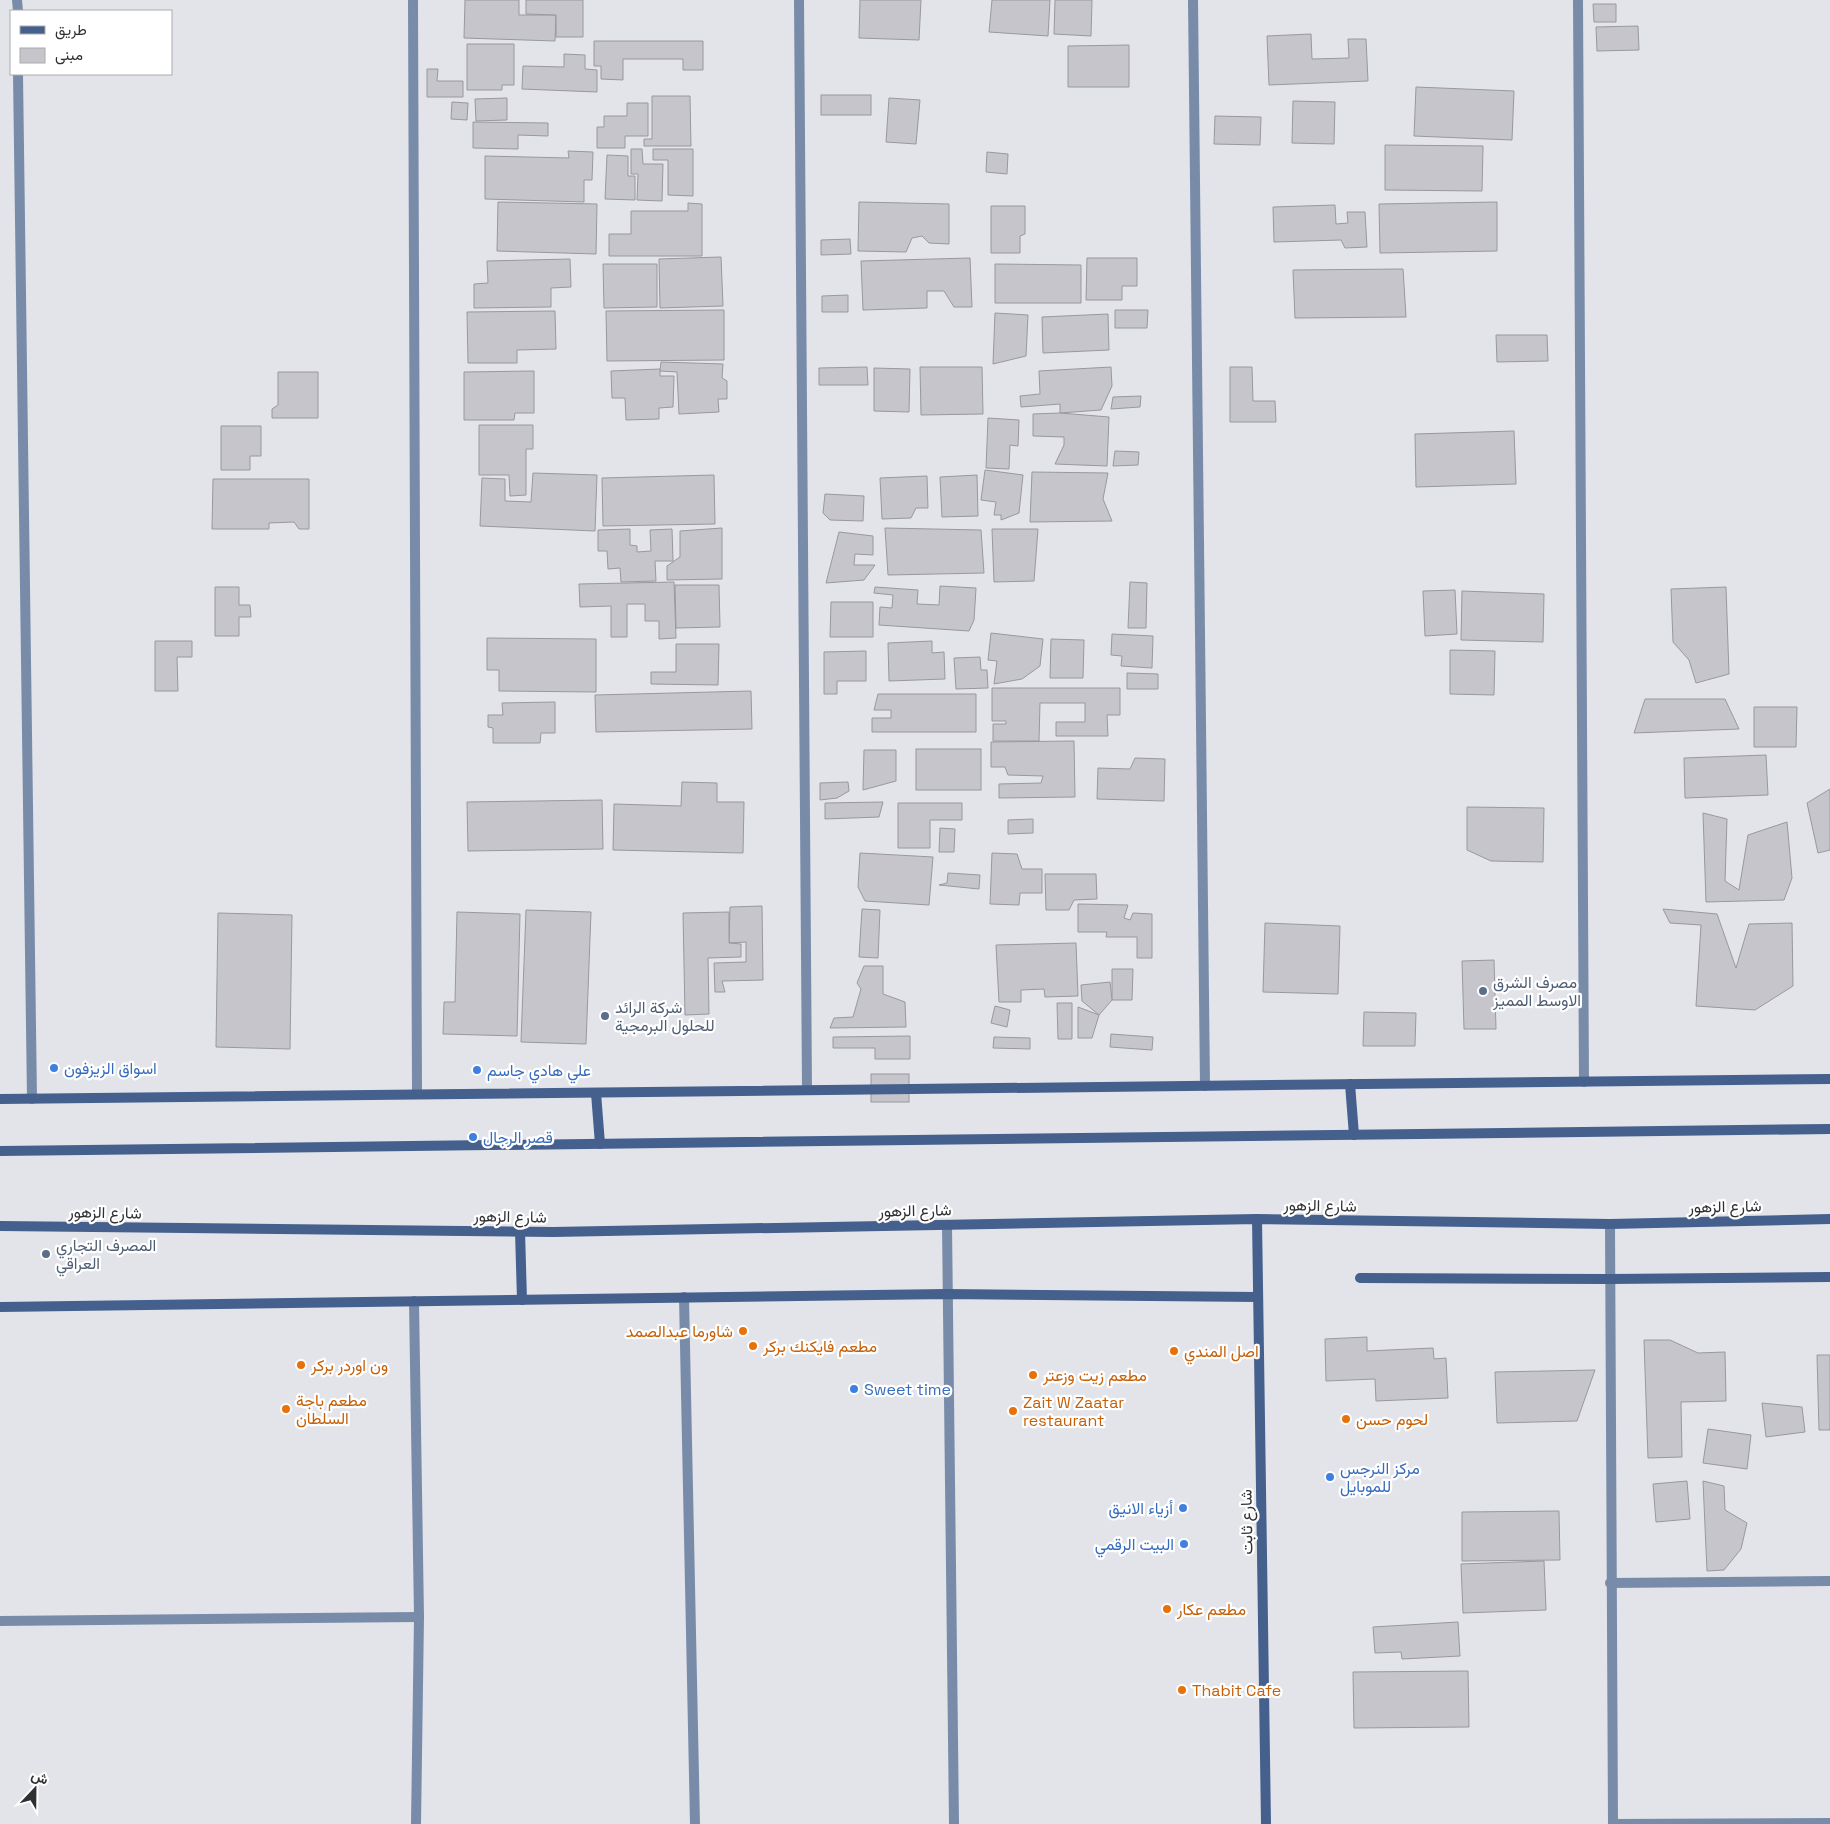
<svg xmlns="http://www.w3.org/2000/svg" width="1830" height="1824" font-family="'Space Grotesk',Vazirmatn,sans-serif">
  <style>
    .building { fill: #c5c5cb; stroke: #98989e }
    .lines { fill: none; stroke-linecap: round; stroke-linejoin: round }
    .street { stroke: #788caa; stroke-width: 10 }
    .secondary { stroke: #45608c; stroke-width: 10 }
    .service-dot { fill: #5c6f8a; stroke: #fff; stroke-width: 2 }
    .shop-dot { fill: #3f7fe0; stroke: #fff; stroke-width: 2 }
    .food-dot { fill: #e8710a; stroke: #fff; stroke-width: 2 }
    .labels { text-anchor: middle; stroke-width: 4.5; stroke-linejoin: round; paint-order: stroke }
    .service-label { font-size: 16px; fill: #4e5e75; stroke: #fff; text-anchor: start }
    .shop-label { font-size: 16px; fill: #366cbe; stroke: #fff; text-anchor: start }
    .street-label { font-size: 16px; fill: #303033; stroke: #fff }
    .food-label { font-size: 16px; fill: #c56008; stroke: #fff; text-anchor: start }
  </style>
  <rect width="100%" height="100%" fill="#e3e4ea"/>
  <g class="building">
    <polygon points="465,0 519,0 519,15 556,15 555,41 464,38"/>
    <polygon points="526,0 583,0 583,37 556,37 556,15 526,14"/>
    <polygon points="860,0 921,0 919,40 859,38"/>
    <polygon points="992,0 1050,0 1048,36 989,32"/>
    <polygon points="1055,0 1092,0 1091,36 1054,34"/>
    <polygon points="1593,4 1616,4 1616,22 1594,22"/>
    <polygon points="1638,26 1639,50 1597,51 1596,27"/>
    <polygon points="1311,34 1312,59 1349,58 1348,39 1366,39 1368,81 1269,85 1267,36"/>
    <polygon points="594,41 703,41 703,70 683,70 683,59 623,59 623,80 601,79 601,66 594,66"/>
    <polygon points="467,44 514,44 514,85 502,85 502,90 467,90"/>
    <polygon points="1129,45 1129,87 1068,87 1068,46"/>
    <polygon points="564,54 585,55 585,69 597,70 597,92 522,89 523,66 564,67"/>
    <polygon points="427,69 438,69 437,81 463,81 463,97 427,97"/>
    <polygon points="1416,87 1514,91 1512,140 1414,136"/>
    <rect x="821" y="95" width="50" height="20"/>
    <polygon points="652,96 690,96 691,146 644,146 644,139 652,139"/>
    <polygon points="507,98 507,120 476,121 475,99"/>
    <polygon points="889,98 920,100 916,144 886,142"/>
    <polygon points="1293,101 1335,102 1334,144 1292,143"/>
    <polygon points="452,102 468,103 467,120 451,119"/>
    <polygon points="627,103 648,103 648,136 625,136 625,148 597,148 597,127 604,127 604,116 627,116"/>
    <polygon points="1215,116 1261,117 1260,145 1214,144"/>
    <polygon points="473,122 548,123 548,136 518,135 518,149 473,148"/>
    <polygon points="1385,145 1483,146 1482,191 1385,190"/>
    <polygon points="631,149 642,149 643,164 663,164 662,201 637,200 638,174 631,174"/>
    <polygon points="653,149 693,149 693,196 668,195 668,160 653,160"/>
    <polygon points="568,151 593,152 592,180 584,180 584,202 485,199 485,156 569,158"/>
    <polygon points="987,152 1008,154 1007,174 986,172"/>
    <polygon points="607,155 628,156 628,176 635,176 635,200 605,199"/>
    <polygon points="498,202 597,204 596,254 497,251"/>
    <polygon points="859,202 949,204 949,244 929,243 922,236 912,238 906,252 858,251"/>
    <polygon points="1497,202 1497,251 1380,253 1379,204"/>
    <polygon points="688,203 702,204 702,256 609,256 609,234 631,234 631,211 688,211"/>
    <polygon points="1335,205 1336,224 1348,223 1347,212 1365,212 1367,247 1345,248 1341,240 1274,242 1273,207"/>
    <polygon points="991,206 1025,206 1025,234 1020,236 1020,253 991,253"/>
    <polygon points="850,239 851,254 821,255 821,240"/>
    <polygon points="721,257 723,306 660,308 659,259"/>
    <polygon points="970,258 972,307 954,307 944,291 927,291 927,308 863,310 861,261"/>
    <polygon points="1087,258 1137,258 1137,286 1122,286 1122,300 1086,300"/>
    <polygon points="570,259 571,287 551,288 551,307 474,308 474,284 488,283 487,261"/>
    <polygon points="603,264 657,264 657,307 604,308"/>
    <polygon points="995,264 1081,265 1081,303 995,303"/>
    <polygon points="1403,269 1406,317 1295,318 1293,270"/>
    <polygon points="848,295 848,312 822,312 822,296"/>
    <polygon points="724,310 724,360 607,361 606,311"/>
    <polygon points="1115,310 1148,310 1147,328 1115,328"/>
    <polygon points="555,311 556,349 517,350 517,363 468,363 467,312"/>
    <polygon points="995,313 1028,315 1026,356 993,364"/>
    <polygon points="1108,314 1109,350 1043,353 1042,317"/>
    <polygon points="1496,335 1547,335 1548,361 1497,362"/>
    <polygon points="661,362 723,364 722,378 727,381 727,399 718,399 719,412 679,414 677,372 660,371"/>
    <polygon points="867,367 868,385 819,385 819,368"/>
    <polygon points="920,367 982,367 983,414 921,415"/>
    <polygon points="1111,367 1112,386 1101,410 1060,413 1060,404 1021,407 1020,396 1040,394 1039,371"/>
    <polygon points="1230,367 1252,367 1253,401 1275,401 1276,422 1230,422"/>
    <polygon points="874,368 910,369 909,412 874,411"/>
    <polygon points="660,369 660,376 674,376 673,407 659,408 659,419 626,420 625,398 612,398 611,371"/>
    <polygon points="534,371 534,413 515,413 514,420 464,420 464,372"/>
    <polygon points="278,372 318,372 318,418 272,418 272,409 278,405"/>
    <polygon points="1141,396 1140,407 1111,409 1113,397"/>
    <polygon points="1060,413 1109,417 1107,466 1055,464 1064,445 1064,437 1033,436 1033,414"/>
    <polygon points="988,418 1019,420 1018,446 1010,445 1009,469 986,468"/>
    <polygon points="479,425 533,425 533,449 526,449 526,495 510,496 509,475 479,475"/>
    <polygon points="221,426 261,426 261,456 250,456 250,470 221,470"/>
    <polygon points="1514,431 1516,484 1416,487 1415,434"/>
    <polygon points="1115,451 1139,452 1138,465 1113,466"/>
    <polygon points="985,470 1023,475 1019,513 1001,520 1001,515 994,515 996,502 981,500"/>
    <polygon points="1032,472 1108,473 1103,499 1112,521 1030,522"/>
    <polygon points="533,473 597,475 595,531 480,526 482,478 505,479 505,501 531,502"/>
    <polygon points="714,475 715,524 603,526 602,478"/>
    <polygon points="977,475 978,516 942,517 940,477"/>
    <polygon points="927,476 928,508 916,508 911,518 882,519 880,478"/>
    <polygon points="213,479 309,479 309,529 299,529 294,522 269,523 269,529 212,529"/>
    <polygon points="825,494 864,496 863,521 830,520 823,513"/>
    <polygon points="722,528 722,579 667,580 667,566 680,557 680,531"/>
    <polygon points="885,528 981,530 984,573 888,575"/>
    <polygon points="630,529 630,545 637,546 637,552 651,551 650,530 672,529 673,561 655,561 656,581 621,582 620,568 608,569 607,551 598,551 598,530"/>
    <polygon points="992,529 1038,529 1034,581 994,582"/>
    <polygon points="839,532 873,536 873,555 855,554 854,565 875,565 864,580 826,583"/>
    <polygon points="674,582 676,638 659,639 659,621 645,621 645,604 627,604 627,637 611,637 611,606 580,607 579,584"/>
    <polygon points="1130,582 1147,583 1146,628 1128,628"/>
    <polygon points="675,585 719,585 720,627 676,628"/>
    <polygon points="940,586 976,588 974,620 969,631 879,625 880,607 892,608 893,595 874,593 875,587 918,590 917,604 939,605"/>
    <polygon points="215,587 239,587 239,605 250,605 251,617 239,617 239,636 215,636"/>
    <polygon points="1726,587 1729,674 1696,683 1689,660 1673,642 1671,589"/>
    <polygon points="1455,590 1457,634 1425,636 1423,591"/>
    <polygon points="1462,591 1544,594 1543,642 1461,640"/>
    <polygon points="831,602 873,602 873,637 830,637"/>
    <polygon points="991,633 1043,639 1040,666 1022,679 994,684 997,661 988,660"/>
    <polygon points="1112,634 1153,636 1152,668 1121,666 1122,656 1111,655"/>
    <polygon points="487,638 596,639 596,692 499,691 499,670 487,670"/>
    <polygon points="1051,639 1084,640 1083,678 1050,678"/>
    <polygon points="155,641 192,641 192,657 177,657 178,691 155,691"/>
    <polygon points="932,641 932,653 944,652 945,679 889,681 888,643"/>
    <polygon points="676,644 719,644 718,685 651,684 651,672 676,672"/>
    <polygon points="1450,650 1495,651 1494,695 1450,694"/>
    <polygon points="866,651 866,681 837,681 837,694 824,694 824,652"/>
    <polygon points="980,657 981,670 987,670 988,688 956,689 954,658"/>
    <polygon points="1127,673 1158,674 1158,689 1127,689"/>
    <polygon points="992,688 1120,688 1120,715 1107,715 1108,736 1056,736 1056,722 1085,722 1085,703 1040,703 1039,741 993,741 993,724 1006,724 1006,721 992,721"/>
    <polygon points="751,691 752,729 596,732 595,695"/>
    <polygon points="878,694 976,694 976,732 872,732 872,718 891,718 891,710 874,710"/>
    <polygon points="1645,699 1725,699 1739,729 1634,733"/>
    <polygon points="555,702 555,733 541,733 540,743 493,743 493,728 488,727 488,715 503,715 502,703"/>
    <polygon points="1754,707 1797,707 1796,747 1754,747"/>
    <polygon points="1074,741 1075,797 999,798 999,784 1041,783 1043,776 1008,775 1005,767 991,767 991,742"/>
    <rect x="916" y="749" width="65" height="41"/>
    <polygon points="864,750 896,750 896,781 863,790"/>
    <polygon points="1766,755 1768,795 1685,798 1684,758"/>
    <polygon points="1135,758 1165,759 1164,801 1097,799 1098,768 1130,769"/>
    <polygon points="682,782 717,783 717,802 744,802 743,853 613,850 614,804 681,806"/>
    <polygon points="848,782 849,791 837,798 820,800 820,783"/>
    <polygon points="1830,789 1830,850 1818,853 1807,803"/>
    <polygon points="602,800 603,849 468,851 467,802"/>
    <polygon points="883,802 879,817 825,819 825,803"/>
    <polygon points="898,803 962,803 962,820 930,820 930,848 898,848"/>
    <polygon points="1467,807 1544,808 1543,862 1491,861 1467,850"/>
    <polygon points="1703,813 1727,819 1725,881 1739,890 1748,835 1787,822 1792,878 1784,900 1706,902"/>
    <polygon points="1033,819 1033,833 1008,834 1008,820"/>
    <polygon points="940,828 955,829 954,852 939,852"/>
    <polygon points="860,853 933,857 929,905 865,901 858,887"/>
    <polygon points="992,853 1017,854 1022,869 1042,869 1042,893 1020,893 1019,905 990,904"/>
    <polygon points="948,873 980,875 979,889 939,885 947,883"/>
    <polygon points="1045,874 1096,874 1097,899 1074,900 1069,910 1046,910"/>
    <polygon points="1078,904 1128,905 1124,918 1130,920 1133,913 1152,914 1152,958 1137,958 1137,937 1106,937 1107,932 1078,932"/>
    <polygon points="762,906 763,980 722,981 725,992 715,992 714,963 746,962 746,942 729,943 730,907"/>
    <polygon points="862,909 880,910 878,958 859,957"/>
    <polygon points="1663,909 1717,914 1736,968 1749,924 1792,923 1793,986 1755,1010 1696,1006 1701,925 1670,923"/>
    <polygon points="526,910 591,912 586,1044 521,1042"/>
    <polygon points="457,912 520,914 517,1036 443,1034 444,1002 455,1002"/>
    <polygon points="729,912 729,943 741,944 741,957 708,958 709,1014 685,1015 683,913"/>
    <polygon points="218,913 292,915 290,1049 216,1047"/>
    <polygon points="1265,923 1340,926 1338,994 1263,992"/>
    <polygon points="1076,943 1078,996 1045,997 1044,989 1021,990 1021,1002 999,1002 996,945"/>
    <polygon points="1494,960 1496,1029 1464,1029 1462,961"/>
    <polygon points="864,966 883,966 883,994 905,1002 906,1027 830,1028 834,1018 853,1017 861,989 857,983"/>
    <polygon points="1112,969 1133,969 1132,1000 1112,1000"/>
    <polygon points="1110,982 1112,1000 1099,1015 1082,1001 1081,985"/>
    <polygon points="1057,1003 1072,1003 1072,1039 1058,1039"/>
    <polygon points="995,1006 1010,1010 1007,1027 991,1023"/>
    <polygon points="1078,1007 1099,1015 1092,1038 1078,1038"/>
    <polygon points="1364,1012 1416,1013 1415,1046 1363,1046"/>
    <polygon points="1111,1034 1153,1037 1152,1050 1110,1047"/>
    <polygon points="910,1036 910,1059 875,1059 875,1048 833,1048 833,1037"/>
    <polygon points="994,1037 1030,1038 1030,1049 993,1048"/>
    <rect x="871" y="1074" width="38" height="28"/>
    <polygon points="1367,1337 1367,1351 1433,1348 1434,1359 1446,1358 1448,1398 1376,1401 1375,1379 1326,1381 1325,1339"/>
    <polygon points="1644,1340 1670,1340 1698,1353 1725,1352 1726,1401 1681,1402 1682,1457 1648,1458"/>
    <polygon points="1817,1355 1830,1355 1830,1430 1819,1430"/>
    <polygon points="1595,1370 1577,1421 1497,1423 1495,1372"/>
    <polygon points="1762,1403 1802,1407 1805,1432 1766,1437"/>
    <polygon points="1708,1429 1751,1435 1747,1469 1703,1463"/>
    <polygon points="1687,1481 1690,1519 1656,1522 1653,1484"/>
    <polygon points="1703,1481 1724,1486 1725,1510 1747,1523 1741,1549 1724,1570 1707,1571"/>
    <polygon points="1559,1511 1560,1560 1462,1561 1462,1512"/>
    <polygon points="1544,1561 1546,1610 1463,1613 1461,1564"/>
    <polygon points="1458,1622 1460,1656 1402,1659 1401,1652 1375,1653 1373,1627"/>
    <polygon points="1468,1671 1469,1727 1354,1728 1353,1672"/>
  </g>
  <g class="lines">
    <g class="street">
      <polyline points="17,0 18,11"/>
      <polyline points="413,0 417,1094"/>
      <polyline points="799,0 807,1090"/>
      <polyline points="1193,0 1205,1086"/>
      <polyline points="1578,0 1584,1082"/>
      <polyline points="18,74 32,1099"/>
      <polyline points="1610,1224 1613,1824"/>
      <polyline points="947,1225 954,1824"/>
      <polyline points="684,1297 695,1824"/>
      <polyline points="414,1301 419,1617 416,1824"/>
      <polyline points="1610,1583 1830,1581"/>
      <polyline points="0,1621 419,1617"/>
      <polyline points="1613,1824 1830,1823"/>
    </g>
    <g class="secondary">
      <polyline points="1350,1084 1354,1135"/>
      <polyline points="596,1093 600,1144"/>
      <polyline points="0,1099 1830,1079"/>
      <polyline points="0,1151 1830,1129"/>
      <polyline points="1257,1219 1266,1824"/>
      <polyline points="0,1226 553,1232 1257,1219 1610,1224 1830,1219"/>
      <polyline points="520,1231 522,1300"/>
      <polyline points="1360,1278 1610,1279 1830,1277"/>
      <polyline points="0,1307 947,1294 1258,1297"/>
    </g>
  </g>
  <g class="service-dot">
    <circle cx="1483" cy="991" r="5"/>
    <circle cx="605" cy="1016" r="5"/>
    <circle cx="46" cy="1254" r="5"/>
  </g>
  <g class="shop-dot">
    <circle cx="54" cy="1068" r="5"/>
    <circle cx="477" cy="1070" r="5"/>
    <circle cx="473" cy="1137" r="5"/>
    <circle cx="854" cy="1389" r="5"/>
    <circle cx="1330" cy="1477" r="5"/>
    <circle cx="1183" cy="1508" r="5"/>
    <circle cx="1184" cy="1544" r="5"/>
  </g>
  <g class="food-dot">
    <circle cx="743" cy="1331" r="5"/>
    <circle cx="753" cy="1346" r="5"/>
    <circle cx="1174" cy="1351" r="5"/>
    <circle cx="301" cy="1365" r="5"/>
    <circle cx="1033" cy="1375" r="5"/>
    <circle cx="286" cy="1409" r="5"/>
    <circle cx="1013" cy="1411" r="5"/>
    <circle cx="1346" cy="1419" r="5"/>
    <circle cx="1167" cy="1609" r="5"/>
    <circle cx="1182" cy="1690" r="5"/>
  </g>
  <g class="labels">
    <g class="service-label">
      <text x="1493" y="988">مصرف الشرق<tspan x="1493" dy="18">الاوسط المميز</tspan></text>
      <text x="615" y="1013">شركة الرائد<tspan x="615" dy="18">للحلول البرمجية</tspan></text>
      <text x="56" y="1251">المصرف التجاري<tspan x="56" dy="18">العراقي</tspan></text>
    </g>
    <g class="shop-label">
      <text x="64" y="1074">اسواق الزيزفون</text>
      <text x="487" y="1076">علي هادي جاسم</text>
      <text x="483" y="1143">قصر الرجال</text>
      <text x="864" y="1395">Sweet time</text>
      <text x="1340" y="1474">مركز النرجس<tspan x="1340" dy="18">للموبايل</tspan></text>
      <text x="1173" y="1514" text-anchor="end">أزياء الانيق</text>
      <text x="1174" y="1550" text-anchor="end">البيت الرقمي</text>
    </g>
    <g class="street-label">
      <text transform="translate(1320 1205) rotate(1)" y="6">شارع الزهور</text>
      <text transform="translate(1725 1206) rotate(-1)" y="6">شارع الزهور</text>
      <text transform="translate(915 1210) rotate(-1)" y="6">شارع الزهور</text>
      <text transform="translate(105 1212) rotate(1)" y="6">شارع الزهور</text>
      <text transform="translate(510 1216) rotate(1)" y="6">شارع الزهور</text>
      <text transform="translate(1246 1522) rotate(-91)" y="6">شارع ثابت</text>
    </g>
    <g class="food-label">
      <text x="733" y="1337" text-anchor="end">شاورما عبدالصمد</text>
      <text x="763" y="1352">مطعم فايكنك بركر</text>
      <text x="1184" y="1357">اصل المندي</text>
      <text x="311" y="1371">ون اوردر بركر</text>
      <text x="1043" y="1381">مطعم زيت وزعتر</text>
      <text x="296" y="1406">مطعم باجة<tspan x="296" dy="18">السلطان</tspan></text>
      <text x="1023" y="1408">Zait W Zaatar<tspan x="1023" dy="18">restaurant</tspan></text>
      <text x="1356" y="1425">لحوم حسن</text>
      <text x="1177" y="1615">مطعم عكار</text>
      <text x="1192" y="1696">Thabit Cafe</text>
    </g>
  </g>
  <rect x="10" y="10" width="162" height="65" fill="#ffffff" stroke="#acacad"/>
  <rect x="20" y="26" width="25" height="8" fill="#45608c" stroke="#acacad"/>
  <text x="55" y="35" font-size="15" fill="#303033">طريق</text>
  <rect x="20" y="48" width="25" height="15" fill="#c5c5cb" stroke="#acacad"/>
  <text x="55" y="60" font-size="15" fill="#303033">مبنى</text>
  <g transform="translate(35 1789) rotate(22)" stroke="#ffffff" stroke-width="4" paint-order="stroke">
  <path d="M0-4L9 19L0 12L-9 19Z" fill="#303033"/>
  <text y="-8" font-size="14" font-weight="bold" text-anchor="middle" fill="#303033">ش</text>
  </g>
</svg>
